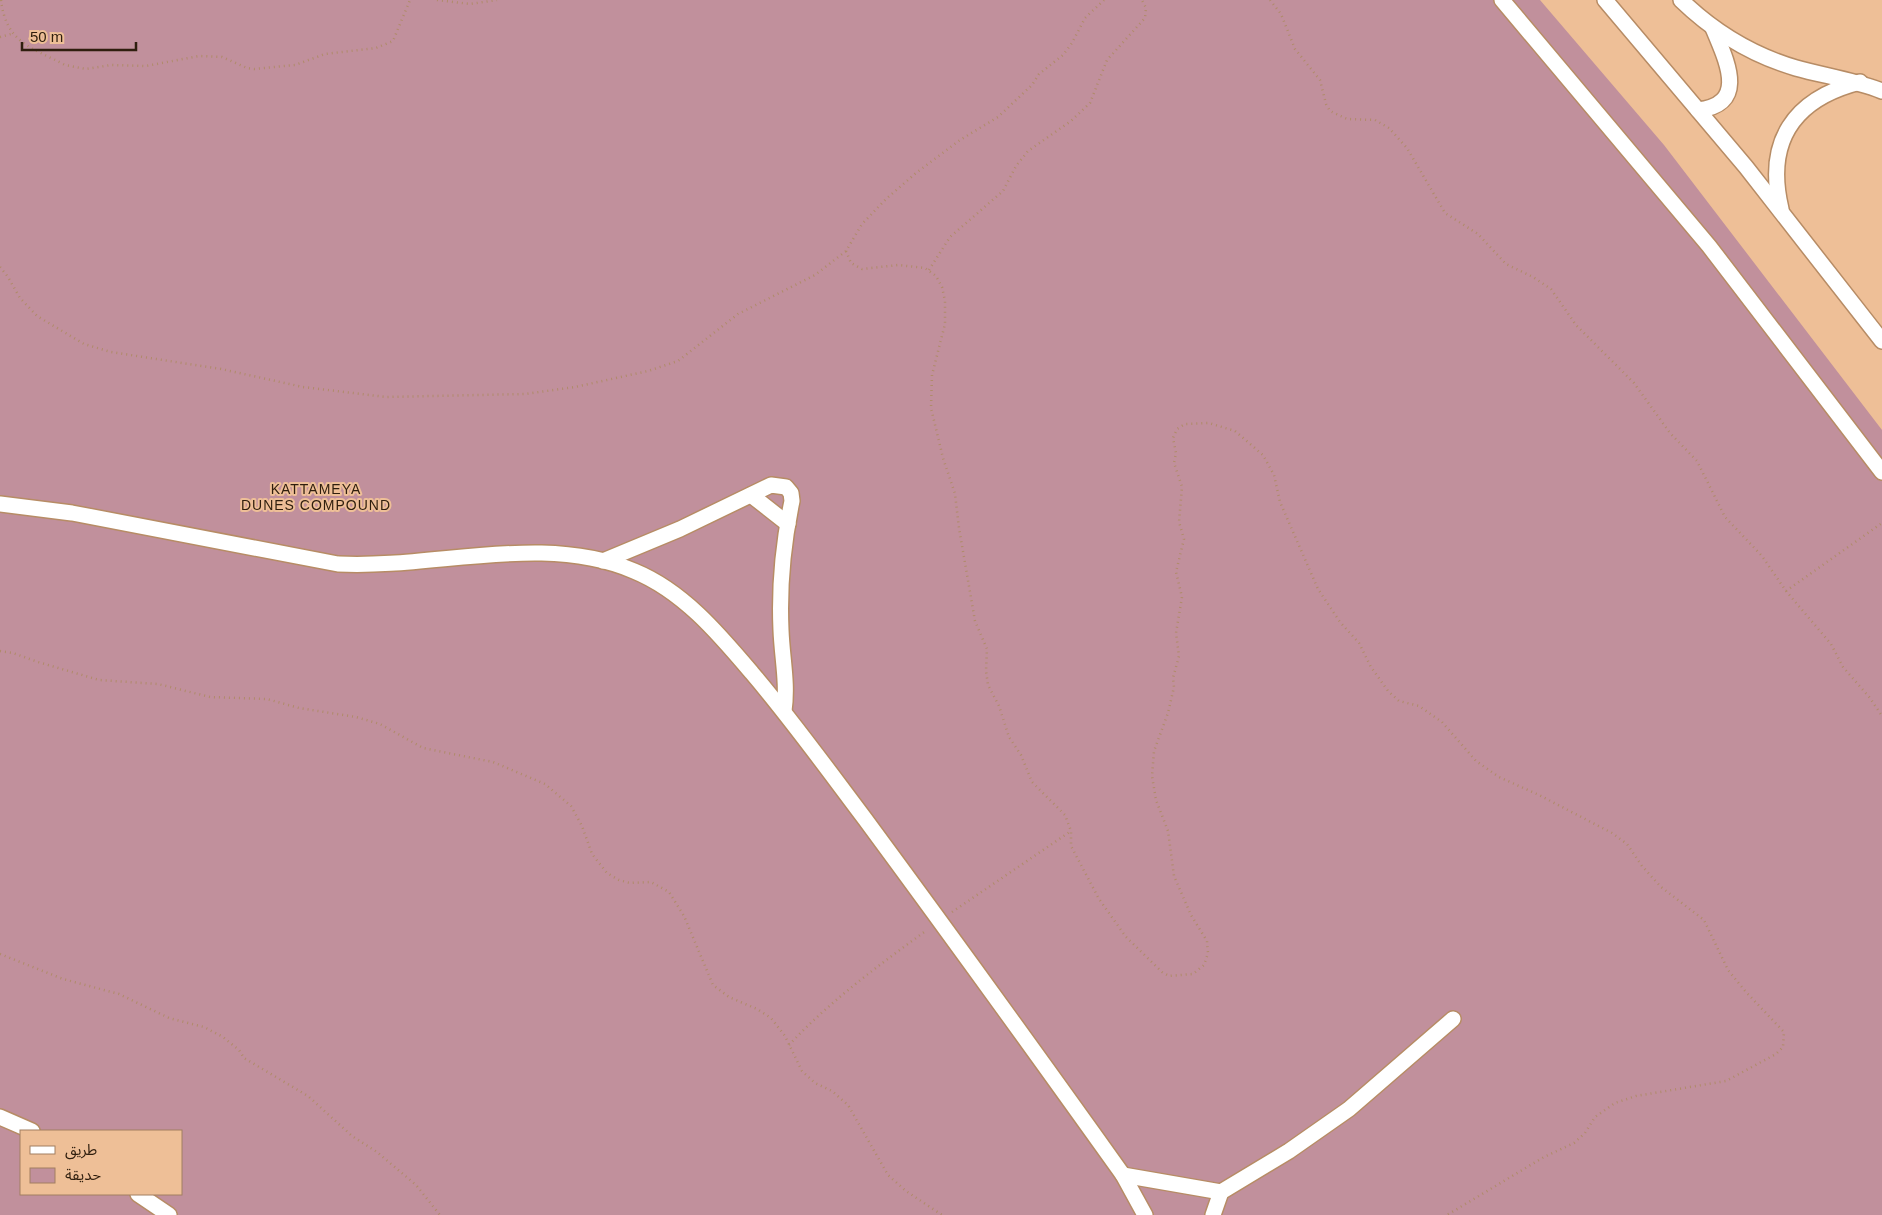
<svg xmlns="http://www.w3.org/2000/svg" width="1882" height="1215" font-family="Helvetica,'Noto Sans Arabic',sans-serif">
  <style>
    .green { fill: #c1909c; fill-rule: evenodd }
    .lines { fill: none; stroke-linecap: round; stroke-linejoin: round }
    .minor-casing { stroke: #b78c65; stroke-width: 18 }
    .path { stroke: #b08b6a; stroke-width: 2.5; stroke-dasharray: 1 4; stroke-linecap: butt }
    .minor { stroke: #fff; stroke-width: 15 }
    .labels { text-anchor: middle; stroke-width: 4; stroke-linejoin: round; paint-order: stroke }
    .neighbourhood-label { font-size: 14px; letter-spacing: 1px; fill: #2f1e0e; stroke: #eebf97 }
  </style>
  <rect width="100%" height="100%" fill="#eebf97"/>
  <path class="green" d="M0 0H1540L1664 145 1882 430V1215H0ZM21 1131H181V1194H21Z"/>
  <g class="lines">
    <defs>
      <g id="minor">
        <polyline points="1502,0 1709,246 1882,472"/>
        <polyline points="1605,0 1746,167 1882,341"/>
        <path d="M1681 0C1714 32 1752 55 1796 68 1825 76 1854 80 1882 91"/>
        <path d="M1698 110C1750 104 1725 58 1713 28"/>
        <path d="M1781 209C1765 142 1793 99 1860 82"/>
        <polyline points="751,495 788,524"/>
        <path d="M0 504 72 513 338 564C435 569 543 532 634 571 683 591 719 634 752 673 792 720 828 770 865 819 952 937 1038 1056 1123 1175L1145 1215"/>
        <path d="M603 561 680 529 771 485 786 487 791 493 792 501C783 544 779 586 781 630 782 658 788 683 784 711"/>
        <polyline points="0,1117 32,1131"/>
        <polyline points="1123,1175 1221,1192"/>
        <polyline points="138,1194 169,1215"/>
        <polyline points="1213,1215 1221,1192 1289,1151 1349,1109 1453,1019"/>
      </g>
    </defs>
    <use href="#minor" class="minor-casing"/>
    <g class="path">
      <path d="M1 0C6 43 31 47 65 65L86 69 111 65 146 66 199 56 222 57 247 68 254 69 295 65 325 54 376 48 393 41 410 0"/>
      <polyline points="437,0 470,4 497,0"/>
      <polyline points="1270,0 1281,14 1295,49 1320,80 1326,104 1330,111 1347,119 1375,120 1389,128 1407,148 1445,213 1478,234 1506,264 1533,277 1551,289 1576,325 1634,383 1670,433 1697,461 1725,517 1762,556 1786,591 1831,644 1843,667 1870,698 1882,716"/>
      <polyline points="0,37 11,34"/>
      <polyline points="846,251 851,263 862,269 898,265 925,268 936,276 942,287 945,301 945,324 932,375 931,408 943,458 955,494 959,528 975,621 987,649 986,671 988,685 999,706 1009,737 1021,755 1032,782 1065,815 1071,831 1071,846 1099,899 1126,937 1162,972 1169,976 1193,974 1204,965 1208,953 1207,941 1191,915 1174,876 1168,831 1156,800 1152,776 1154,751 1168,713 1174,687 1173,678 1179,656 1176,633 1182,597 1176,572 1184,539 1179,522 1182,487 1174,463 1176,453 1173,438 1177,429 1185,424 1209,423 1235,431 1263,455 1274,475 1280,502 1318,589 1340,622 1359,643 1371,667 1388,691 1399,701 1419,706 1442,722 1476,761 1499,777 1539,795 1612,833 1627,844 1642,866 1661,887 1704,920 1728,970 1746,992 1784,1032 1783,1047 1776,1054 1726,1081 1636,1096 1615,1103 1595,1117 1585,1133 1574,1143 1544,1157 1447,1215"/>
      <polyline points="0,267 8,277 20,298 37,316 84,344 111,352 221,369 303,387 386,397 525,394 575,387 648,371 678,361 738,314 815,275 846,251 862,224 886,199 916,173 960,140 998,117 1032,85 1039,74 1063,55 1072,43 1085,18 1104,0"/>
      <polyline points="929,270 950,237 1003,191 1016,166 1028,151 1071,121 1090,103 1107,60 1145,18 1146,8 1142,0"/>
      <polyline points="1786,591 1882,523"/>
      <polyline points="0,651 13,653 38,662 99,680 158,684 210,697 267,699 299,708 356,717 380,724 423,748 493,762 545,784 571,806 582,826 592,854 607,873 619,880 630,883 651,882 669,892 684,916 713,985 729,997 757,1009 771,1018 785,1036 802,1071 815,1083 832,1091 848,1105 888,1175 906,1191 942,1215"/>
      <polyline points="952,912 1071,831"/>
      <polyline points="0,954 63,979 119,994 169,1018 204,1027 223,1037 239,1050 244,1058 308,1096 352,1136 377,1152 416,1185 440,1215"/>
      <path d="M789 1045C830 1001 879 965 927 930"/>
    </g>
    <use href="#minor" class="minor"/>
  </g>
  <g class="labels">
    <g class="neighbourhood-label">
      <text x="316" y="494">KATTAMEYA<tspan x="316" dy="16">DUNES COMPOUND</tspan></text>
    </g>
  </g>
  <rect x="20" y="1130" width="162" height="65" fill="#eebf97" stroke="#a27f60"/>
  <rect x="30" y="1146" width="25" height="8" fill="#ffffff" stroke="#a27f60"/>
  <text x="65" y="1155" font-size="15" fill="#2f1e0e">طريق</text>
  <rect x="30" y="1168" width="25" height="15" fill="#c1909c" stroke="#a27f60"/>
  <text x="65" y="1180" font-size="15" fill="#2f1e0e">حديقة</text>
  <path d="M22 42v8h114v-8" fill="none" stroke="#2f1e0e" stroke-width="2.5"/>
  <text x="30" y="42" font-size="15" fill="#2f1e0e" stroke="#eebf97" stroke-width="4" paint-order="stroke">50 m</text>
</svg>
